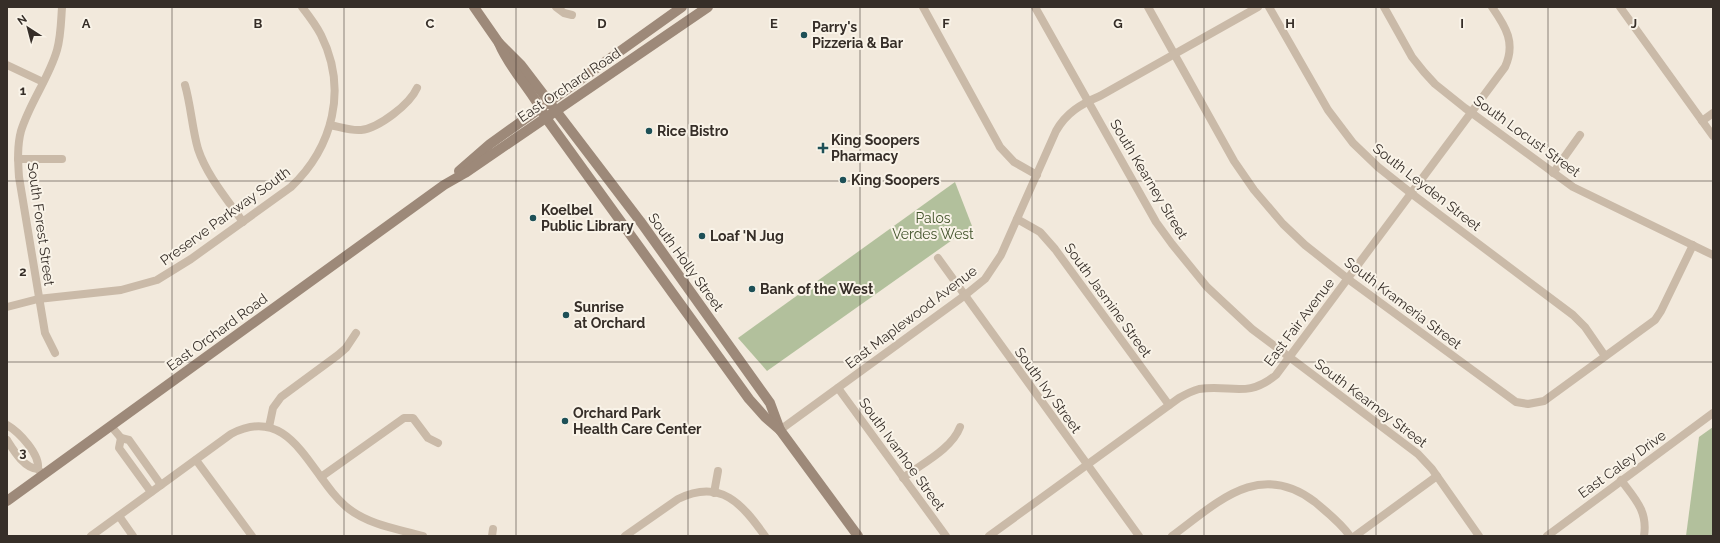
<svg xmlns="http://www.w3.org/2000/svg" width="1720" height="543" font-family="Raleway,sans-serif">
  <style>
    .green { fill: #b2c09c }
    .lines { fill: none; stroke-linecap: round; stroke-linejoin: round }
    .street { stroke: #cabaa8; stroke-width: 8 }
    .secondary { stroke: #9d8979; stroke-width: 10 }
    .grid { fill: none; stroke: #362e28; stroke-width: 1; stroke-opacity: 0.55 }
    .poi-dot { fill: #1e5057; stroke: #f9f3e8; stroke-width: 1.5 }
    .labels { text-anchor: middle; stroke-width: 4; stroke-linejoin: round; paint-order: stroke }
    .poi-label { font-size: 14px; font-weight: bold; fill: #362e28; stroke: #f9f3e8; text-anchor: start }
    .street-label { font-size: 14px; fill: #362e28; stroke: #f9f3e8 }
    .park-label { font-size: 14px; fill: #43542c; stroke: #f9f3e8 }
    .grid-label { font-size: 13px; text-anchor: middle; font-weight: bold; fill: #362e28; stroke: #f9f3e8; stroke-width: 4; stroke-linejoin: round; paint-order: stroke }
  </style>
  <rect width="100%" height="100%" fill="#f2e9dc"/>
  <g class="green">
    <polygon points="955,182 972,226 767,371 738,338"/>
    <polygon points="1713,427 1713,536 1686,536 1699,437"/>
  </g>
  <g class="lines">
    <g class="street">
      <polyline points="556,7 564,13 572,15"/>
      <polyline points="923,7 1000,147 1014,162 1037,175"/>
      <polyline points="1035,7 1156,222 1172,244 1207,287 1252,329 1418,454 1432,469 1479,536"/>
      <polyline points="1148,7 1234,161 1254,190 1283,224 1305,245 1348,279 1516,402 1528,404 1544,401 1655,320 1661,311 1693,245"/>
      <polyline points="1269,7 1328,110 1353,143 1378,167 1412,194 1573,315 1585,327 1605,356"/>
      <polyline points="1384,7 1412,57 1424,72 1435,84 1465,108 1573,187 1713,255"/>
      <polyline points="1620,7 1713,136"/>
      <polyline points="7,65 43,82"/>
      <path d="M185 85C191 106 192 128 198 149 207 176 227 199 243 222"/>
      <polyline points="1702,121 1713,113"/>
      <path d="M330 125C340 127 351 131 361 130 379 128 410 104 417 88"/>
      <polyline points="18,159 62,159"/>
      <polyline points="1553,173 1580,135"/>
      <polyline points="1017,219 1040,232 1055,249 1169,405"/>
      <polyline points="938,258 1139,536"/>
      <path d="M7 307 38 299 121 290 157 280 191 259 291 187C333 147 348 89 321 35 316 25 309 16 302 7"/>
      <path d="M55 353 45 333 19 177C18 162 17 146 21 131 30 102 49 78 57 50 61 36 61 21 62 7"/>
      <polyline points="838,388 946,536"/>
      <path d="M7 425C19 432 40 454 38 469L43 475"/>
      <polyline points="111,426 121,438 129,440 161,485"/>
      <polyline points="269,427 273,408 281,397 338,355 346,348 356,333"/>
      <path d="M780 430 964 296 985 279 1001 255 1056 131C1066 113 1081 104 1100 96L1258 7"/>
      <polyline points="121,438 119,448 151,492"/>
      <path d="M7 440C14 451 24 468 38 469"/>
      <polyline points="196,460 252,536"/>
      <polyline points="321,477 404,418 413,418 428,438 438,443"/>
      <path d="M903 478C921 464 952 449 960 427"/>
      <path d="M1621 480C1635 499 1648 511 1644 536"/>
      <polyline points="714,493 718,471"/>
      <polyline points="119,516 133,536"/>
      <path d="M91 536 231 434C293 401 311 480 349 509 370 525 398 529 423 536"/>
      <polyline points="492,536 493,529"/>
      <path d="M625 536 678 499C721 478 742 504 765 536"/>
      <path d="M989 536 1179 398C1186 394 1192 391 1199 389 1231 384 1247 399 1276 375L1505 67C1516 43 1506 27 1492 7"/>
      <path d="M1172 536C1217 503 1259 459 1315 502 1328 513 1340 522 1350 536"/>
      <polyline points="1355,536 1437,476"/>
      <polyline points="1547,536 1713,413"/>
    </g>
    <g class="secondary">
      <polyline points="474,7 499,43 521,65 640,221 770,403 780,430"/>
      <path d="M499 43C510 70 533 91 546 118L749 399 765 417 780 430 858 536"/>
      <polyline points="459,171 490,144 682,7"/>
      <polyline points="7,501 444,185 465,173 708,7"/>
    </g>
  </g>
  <path class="grid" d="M172 7V536M344 7V536M516 7V536M688 7V536M860 7V536M1032 7V536M1204 7V536M1376 7V536M1548 7V536M7 181H1713M7 362H1713"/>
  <g class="poi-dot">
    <circle cx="804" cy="35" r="4"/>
    <circle cx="649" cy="131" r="4"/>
    <path d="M821 142h4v4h4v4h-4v4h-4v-4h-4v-4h4z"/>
    <circle cx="843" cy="180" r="4"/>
    <circle cx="533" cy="218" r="4"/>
    <circle cx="702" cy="236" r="4"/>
    <circle cx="752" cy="289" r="4"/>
    <circle cx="566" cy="315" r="4"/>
    <circle cx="565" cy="421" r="4"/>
  </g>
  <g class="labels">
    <g class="poi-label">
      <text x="812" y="32">Parry's<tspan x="812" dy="16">Pizzeria &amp; Bar</tspan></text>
      <text x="657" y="136">Rice Bistro</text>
      <text x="831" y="145">King Soopers<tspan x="831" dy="16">Pharmacy</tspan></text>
      <text x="851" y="185">King Soopers</text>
      <text x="541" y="215">Koelbel<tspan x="541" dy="16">Public Library</tspan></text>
      <text x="710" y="241">Loaf 'N Jug</text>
      <text x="760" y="294">Bank of the West</text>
      <text x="574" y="312">Sunrise<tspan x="574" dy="16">at Orchard</tspan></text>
      <text x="573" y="418">Orchard Park<tspan x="573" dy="16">Health Care Center</tspan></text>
    </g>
    <g class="street-label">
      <text transform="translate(569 85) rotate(-34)" y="5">East Orchard Road</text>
      <text transform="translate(1527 136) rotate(36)" y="5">South Locust Street</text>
      <text transform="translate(1149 179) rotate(59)" y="5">South Kearney Street</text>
      <text transform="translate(1427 187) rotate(38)" y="5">South Leyden Street</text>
      <text transform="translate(225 216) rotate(-36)" y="5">Preserve Parkway South</text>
      <text transform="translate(41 224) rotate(82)" y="5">South Forest Street</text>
      <text transform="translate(686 262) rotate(54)" y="5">South Holly Street</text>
      <text transform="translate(1108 300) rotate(54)" y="5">South Jasmine Street</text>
      <text transform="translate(1403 303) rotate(37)" y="5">South Krameria Street</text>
      <text transform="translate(911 317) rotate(-37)" y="5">East Maplewood Avenue</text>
      <text transform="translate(1299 322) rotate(-53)" y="5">East Fair Avenue</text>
      <text transform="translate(217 332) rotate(-36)" y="5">East Orchard Road</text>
      <text transform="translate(1048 390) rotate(54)" y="5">South Ivy Street</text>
      <text transform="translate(1371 403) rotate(37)" y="5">South Kearney Street</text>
      <text transform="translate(902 454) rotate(54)" y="5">South Ivanhoe Street</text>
      <text transform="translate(1622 464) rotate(-36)" y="5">East Caley Drive</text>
    </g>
    <g class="park-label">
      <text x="933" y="223">Palos<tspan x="933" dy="16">Verdes West</tspan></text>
    </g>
  </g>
  <g class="grid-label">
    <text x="86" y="28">A</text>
    <text x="258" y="28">B</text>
    <text x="430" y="28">C</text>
    <text x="602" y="28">D</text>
    <text x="774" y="28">E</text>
    <text x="946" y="28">F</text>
    <text x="1118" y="28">G</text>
    <text x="1290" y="28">H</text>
    <text x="1462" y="28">I</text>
    <text x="1634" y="28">J</text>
    <text x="23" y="95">1</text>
    <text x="23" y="276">2</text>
    <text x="23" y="457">3</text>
  </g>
  <rect width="1720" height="543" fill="none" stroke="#362e28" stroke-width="16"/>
  <g transform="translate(28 28) rotate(324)" stroke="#f9f3e8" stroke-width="3" paint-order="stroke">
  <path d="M0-3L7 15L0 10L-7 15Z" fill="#362e28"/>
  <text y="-6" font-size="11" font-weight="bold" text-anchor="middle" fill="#362e28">N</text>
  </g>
</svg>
